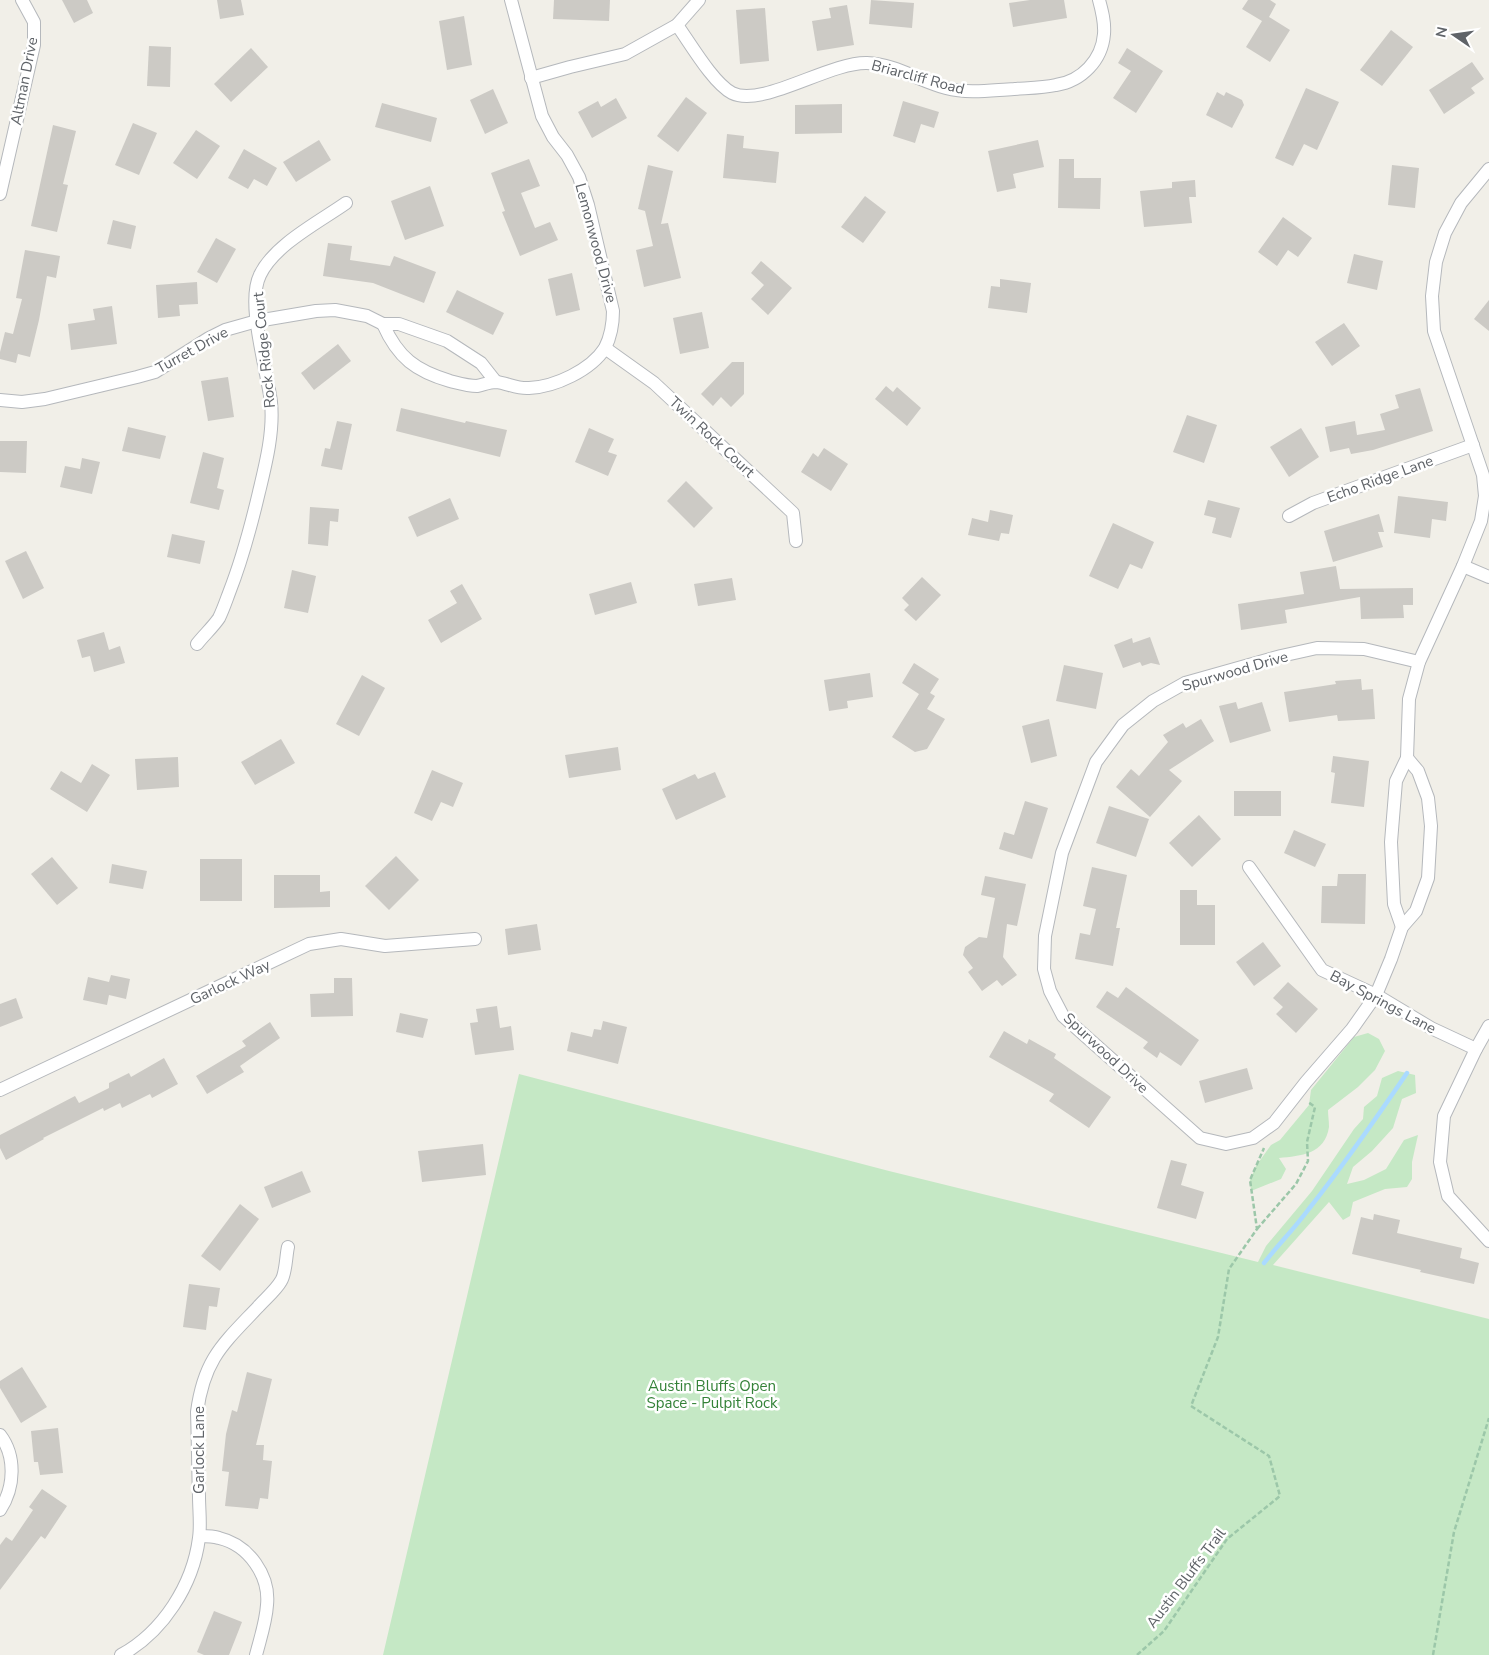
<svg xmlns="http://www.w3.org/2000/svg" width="1489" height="1655" font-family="'Nunito Sans',sans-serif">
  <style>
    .green { fill: #c5e8c5 }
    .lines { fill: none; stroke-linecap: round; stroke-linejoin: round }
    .stream { stroke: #aadaff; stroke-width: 4.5 }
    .building { fill: #cccac5 }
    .street-casing { stroke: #b5b8bc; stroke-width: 14 }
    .path { stroke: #9cc7a9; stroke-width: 2.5; stroke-dasharray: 5 2.5; stroke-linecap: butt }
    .street { stroke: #fff; stroke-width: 12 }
    .labels { text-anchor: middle; stroke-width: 5; stroke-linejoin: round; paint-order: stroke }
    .street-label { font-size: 15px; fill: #5f6368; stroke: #fff }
    .park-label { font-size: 15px; fill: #348238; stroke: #fff }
  </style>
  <rect width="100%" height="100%" fill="#f1efe8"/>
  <g class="green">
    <path d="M1368 1033 1379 1039 1385 1051 1375 1070 1358 1087 1328 1110C1328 1115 1329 1121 1329 1127 1325 1154 1301 1156 1279 1158L1286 1169 1281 1179 1251 1191 1250 1180 1256 1166 1271 1145 1280 1140 1309 1105 1311 1090 1354 1037Z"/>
    <polygon points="1398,1071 1415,1075 1416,1093 1402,1099 1393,1128 1372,1151 1353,1167 1347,1184 1364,1180 1386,1169 1404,1140 1418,1135 1412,1162 1412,1179 1407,1187 1385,1189 1353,1202 1350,1216 1343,1220 1329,1202 1273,1265 1489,1319 1489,1655 383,1655 519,1074 889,1171 1258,1262 1266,1246 1312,1191 1354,1129 1363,1119 1364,1107 1377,1096 1382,1078"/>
  </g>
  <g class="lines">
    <path class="stream" d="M1264 1263C1278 1245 1294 1229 1308 1210 1343 1166 1375 1120 1407 1073"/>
  </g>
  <g class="building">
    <polygon points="62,0 87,0 93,13 74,23"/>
    <polygon points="217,0 241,0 244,15 220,19"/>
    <polygon points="554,0 610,0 609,21 553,19"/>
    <polygon points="871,0 914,3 912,28 869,24"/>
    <polygon points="1030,0 1064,0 1067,18 1013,27 1009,3"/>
    <polygon points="1248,0 1270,0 1276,4 1269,17 1290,30 1270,62 1246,47 1262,21 1242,9"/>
    <polygon points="847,5 854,45 817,51 812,21 831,18 829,8"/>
    <polygon points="765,8 769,61 740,64 736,10"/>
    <polygon points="464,16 472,65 447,70 439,21"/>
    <polygon points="1391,30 1413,47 1382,86 1360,70"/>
    <polygon points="149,46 171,47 170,87 147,86"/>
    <polygon points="251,48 268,67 231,102 214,84"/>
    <polygon points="1127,48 1163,71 1136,113 1113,98 1131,71 1118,63"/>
    <polygon points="1472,62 1484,79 1471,88 1475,93 1444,114 1429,90"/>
    <polygon points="1306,88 1339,102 1317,150 1304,144 1293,166 1275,158"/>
    <polygon points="493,89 508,123 485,134 470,100"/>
    <polygon points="1217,92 1224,96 1226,92 1242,100 1244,105 1232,128 1206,115"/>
    <polygon points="686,97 707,113 678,152 657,136"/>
    <polygon points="616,98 627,118 592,138 578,112 598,101 601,107"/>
    <polygon points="903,101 939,112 934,128 921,124 915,143 893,136"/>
    <polygon points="382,103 437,118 431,142 375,127"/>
    <polygon points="842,104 842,133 795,134 795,105"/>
    <polygon points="133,123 157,133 139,175 115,165"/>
    <polygon points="53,125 76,131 63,184 68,185 57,232 31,226"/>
    <polygon points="196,130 220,146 197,179 173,163"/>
    <polygon points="727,134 744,136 743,148 779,152 776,183 723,178"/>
    <polygon points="319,140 331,160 296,182 283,162"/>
    <polygon points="1038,140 1044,167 1013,174 1016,188 997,192 988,151"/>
    <polygon points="244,149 277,168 267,186 254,179 248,189 228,178"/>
    <polygon points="529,159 540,186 521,193 535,228 550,222 558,240 520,256 502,212 505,211 491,173"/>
    <polygon points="1059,159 1074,159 1074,178 1101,178 1100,209 1058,208"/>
    <polygon points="648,165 673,171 661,224 668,223 681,278 644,287 636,250 653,246 645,211 638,209"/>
    <polygon points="1392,165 1419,168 1415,208 1388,205"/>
    <polygon points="1195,180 1196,197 1189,197 1192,223 1144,227 1140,191 1172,188 1172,182"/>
    <polygon points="430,186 444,226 405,240 391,201"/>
    <polygon points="865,196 886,212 863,243 841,227"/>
    <polygon points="1283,217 1312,238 1298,257 1288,250 1277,266 1258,252"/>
    <polygon points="113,220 136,226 131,249 107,244"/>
    <polygon points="216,238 236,249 217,283 197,272"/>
    <polygon points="328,243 352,246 350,260 390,266 394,256 436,272 424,303 373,283 323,276"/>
    <polygon points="25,250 60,256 56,278 47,276 39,320 30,357 18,354 16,363 0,359 0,352 5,332 13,334 22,299 16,298"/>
    <polygon points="1354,254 1383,261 1377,290 1347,283"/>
    <polygon points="761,261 792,288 768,315 751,299 764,285 751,273"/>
    <polygon points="572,273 580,310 556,316 548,279"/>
    <polygon points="1000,279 1031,283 1027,313 988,308 991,286 1000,287"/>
    <polygon points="197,282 198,304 179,305 180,316 158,318 156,285"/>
    <polygon points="457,290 504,313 493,335 446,312"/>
    <polygon points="1489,300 1489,331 1474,319"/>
    <polygon points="112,306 117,344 71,350 68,324 95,320 93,309"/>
    <polygon points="702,312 709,348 680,354 673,318"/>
    <polygon points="1344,323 1360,346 1332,366 1315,342"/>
    <polygon points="338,344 351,361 314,390 301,373"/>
    <polygon points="732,362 744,362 744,394 731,407 721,397 713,406 701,394"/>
    <polygon points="228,377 234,417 208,421 201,381"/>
    <polygon points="886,386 893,392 897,387 921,408 907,426 875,399"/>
    <polygon points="1420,388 1433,431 1373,450 1351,454 1349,448 1330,452 1325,427 1355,421 1357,435 1385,430 1380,414 1399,408 1395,395"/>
    <polygon points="401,408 465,423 466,421 507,430 500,457 396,431"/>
    <polygon points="1187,415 1217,425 1204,463 1173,452"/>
    <polygon points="337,421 352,424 342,470 321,466 325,448 330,449"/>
    <polygon points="128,427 166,436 160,459 122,451"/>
    <polygon points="589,428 614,439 608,452 617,455 608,476 575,462"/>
    <polygon points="1301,428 1319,457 1289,477 1270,447"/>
    <polygon points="0,441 27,441 26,473 0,472"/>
    <polygon points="824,448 848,464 831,491 801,472 813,453 818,457"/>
    <polygon points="203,452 224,458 217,488 224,490 219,510 190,503"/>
    <polygon points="82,458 100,462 92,494 60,487 65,466 80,469"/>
    <polygon points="686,481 713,508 694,528 667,501"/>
    <polygon points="1398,496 1448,502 1446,521 1432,519 1430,538 1394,533"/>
    <polygon points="450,498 459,519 417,537 408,517"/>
    <polygon points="1208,500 1240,508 1231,538 1212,533 1216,518 1204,515"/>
    <polygon points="310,507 339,509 338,522 330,521 328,546 308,544"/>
    <polygon points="990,510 1013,515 1009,534 1001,533 999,541 968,535 972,518 988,522"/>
    <polygon points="1379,514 1384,532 1378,532 1383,547 1333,562 1324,531"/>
    <polygon points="1113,523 1154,542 1142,569 1130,564 1118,589 1089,576"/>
    <polygon points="172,534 205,541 200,564 167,557"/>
    <polygon points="26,551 44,588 23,599 5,561"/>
    <polygon points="1336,566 1340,589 1413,588 1413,605 1403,605 1404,618 1361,619 1360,597 1285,610 1287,623 1241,630 1238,604 1304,594 1300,572"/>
    <polygon points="292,570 316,576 308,613 284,608"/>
    <polygon points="922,577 941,595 916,621 904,610 909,605 902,598"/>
    <polygon points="732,578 736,600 698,606 694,584"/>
    <polygon points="631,582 637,603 595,615 589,594"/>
    <polygon points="462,584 482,619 441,643 428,620 457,603 450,591"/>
    <polygon points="104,632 109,650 120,646 125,663 94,672 90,656 82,658 77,640"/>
    <polygon points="1150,637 1160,665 1151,663 1142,666 1140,662 1123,668 1114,645 1132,638 1133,643"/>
    <polygon points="914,663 939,679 930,693 935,696 927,709 945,719 927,749 915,752 892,737 919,694 902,683"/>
    <polygon points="1064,665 1103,673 1096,709 1056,701"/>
    <polygon points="870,673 873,697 847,701 848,708 829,711 824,680"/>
    <polygon points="362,675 385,688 359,736 336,724"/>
    <polygon points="1361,679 1362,690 1373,689 1375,719 1338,721 1337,715 1289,722 1284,692 1336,684 1335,681"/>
    <polygon points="1236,702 1238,709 1262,702 1271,731 1230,743 1219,706"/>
    <polygon points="1049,719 1057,756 1031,763 1022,726"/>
    <polygon points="1201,719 1214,741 1169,770 1182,781 1150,817 1116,787 1131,769 1139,776 1168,742 1163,735 1183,723 1186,728"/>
    <polygon points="281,739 295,763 255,785 241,762"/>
    <polygon points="618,747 621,770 569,778 565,755"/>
    <polygon points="1333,756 1369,761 1364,807 1331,803 1335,773 1331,772"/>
    <polygon points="178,757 179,787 137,790 135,759"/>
    <polygon points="92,764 110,775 87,812 50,789 61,771 81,783"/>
    <polygon points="432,770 463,783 453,807 441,802 432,821 414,813"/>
    <polygon points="715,772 726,797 676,820 662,789 695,774 698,779"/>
    <rect x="1234" y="791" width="47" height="25"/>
    <polygon points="1025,801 1048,808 1032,859 999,849 1004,832 1014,835"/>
    <polygon points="1109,806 1149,819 1136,857 1096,843"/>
    <polygon points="1199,815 1221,839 1192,867 1169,843"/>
    <polygon points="1294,830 1326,844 1315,867 1284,853"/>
    <polygon points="396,856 419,880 389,910 365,886"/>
    <polygon points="52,857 78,888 57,905 31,874"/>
    <rect x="200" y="859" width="42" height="42"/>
    <polygon points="112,864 147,871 143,889 109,883"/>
    <polygon points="1092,867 1127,875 1116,928 1120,928 1113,966 1075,959 1080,933 1090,935 1096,909 1083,906"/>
    <polygon points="1338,874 1366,874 1365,924 1321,923 1322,886 1337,886"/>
    <polygon points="274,875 320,875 320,892 330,891 330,907 274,908"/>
    <polygon points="985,876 1026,884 1017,926 1007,924 1003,957 1017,975 1002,986 997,980 982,991 968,972 973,968 963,955 965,947 979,937 987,938 995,898 981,895"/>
    <polygon points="1180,890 1197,890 1197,905 1215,905 1215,945 1180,945"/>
    <polygon points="537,924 541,950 508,955 505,929"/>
    <polygon points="1263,942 1281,966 1254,986 1236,962"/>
    <polygon points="111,975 130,979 126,999 109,995 107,1005 83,1000 88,977 109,982"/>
    <polygon points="334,978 352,978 353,1016 311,1017 310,994 334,993"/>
    <polygon points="1288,982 1318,1009 1296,1033 1276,1014 1283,1007 1273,998"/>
    <polygon points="1126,987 1199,1040 1181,1066 1160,1052 1157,1058 1143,1048 1148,1042 1096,1007 1107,991 1118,998"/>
    <polygon points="16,998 23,1018 0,1027 0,1004"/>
    <polygon points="497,1006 500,1028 511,1026 514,1050 475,1055 470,1023 478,1022 476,1009"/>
    <polygon points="400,1013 428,1019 423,1038 396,1032"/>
    <polygon points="603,1021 627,1027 618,1064 567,1051 571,1032 592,1037 594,1029 601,1030"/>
    <polygon points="270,1022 280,1038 240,1066 244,1072 207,1094 196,1076 246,1046 242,1041"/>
    <polygon points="1004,1031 1027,1044 1029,1039 1056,1054 1054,1058 1111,1097 1089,1128 1049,1101 1054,1094 989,1057"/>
    <polygon points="164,1058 178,1084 152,1098 150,1094 122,1108 120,1103 104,1111 103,1108 43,1138 44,1139 6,1160 0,1148 0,1135 75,1096 79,1103 109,1088 109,1083 129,1073 131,1077"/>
    <polygon points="1247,1068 1253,1089 1205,1103 1199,1081"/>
    <polygon points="483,1144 486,1175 422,1182 418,1151"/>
    <polygon points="1171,1160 1187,1164 1181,1185 1204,1192 1196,1219 1157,1208"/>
    <polygon points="302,1171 311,1192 272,1208 264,1187"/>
    <polygon points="240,1204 259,1219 220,1271 201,1256"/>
    <polygon points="1374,1214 1400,1220 1397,1233 1462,1248 1460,1258 1479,1263 1474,1284 1420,1272 1421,1270 1352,1254 1361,1217 1373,1220"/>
    <polygon points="189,1284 220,1288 217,1307 209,1306 206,1330 183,1327"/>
    <polygon points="22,1367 47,1407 21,1423 0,1388 0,1381"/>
    <polygon points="247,1372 272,1379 256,1445 264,1445 263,1460 272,1461 268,1499 260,1498 258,1509 225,1506 229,1472 222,1471 226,1434 232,1410 237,1412"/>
    <polygon points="58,1428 63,1473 40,1475 38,1462 34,1462 31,1431"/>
    <polygon points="42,1489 67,1506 45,1539 41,1536 0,1590 0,1545 6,1537 12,1541 33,1510 29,1507"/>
    <polygon points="214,1611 242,1622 229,1655 204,1655 197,1652"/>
  </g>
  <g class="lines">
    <defs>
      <g id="street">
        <path d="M677 25C690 43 713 83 732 93 762 108 829 62 867 63 894 64 920 81 946 88 969 94 992 90 1014 89 1028 88 1043 88 1056 85 1082 81 1102 60 1104 34 1105 22 1102 11 1099 0"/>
        <polyline points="531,78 570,67 625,54 677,25 699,0"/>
        <polyline points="0,194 34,45 34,22 22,0"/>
        <path d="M383 324C398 358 416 371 450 381 458 383 468 386 477 386 483 385 489 382 496 382 507 383 517 389 529 388 555 387 591 370 605 348 611 336 613 324 613 311L588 205 579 177 567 155 553 137 542 116 511 0"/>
        <polyline points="605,348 654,383 793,513 796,541"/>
        <polyline points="0,400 22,402 45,399 137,377 155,372 209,338 225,330 257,321 316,311 335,310 367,316 383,324 399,324 447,341 481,363 496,382"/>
        <polyline points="1289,516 1313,503 1473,445"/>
        <polyline points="1463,566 1489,577"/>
        <path d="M197 644C204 635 213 627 219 618 223 610 226 601 229 593 242 560 251 526 259 492 266 463 274 431 271 402 267 369 246 303 260 275 274 245 319 222 346 203"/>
        <polyline points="1407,758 1418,771 1428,798 1431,826 1428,878 1416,911 1402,927 1391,959 1376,995 1352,1029 1306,1082 1274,1123 1253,1138 1226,1144 1200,1138 1063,1016 1050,991 1044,969 1045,936 1062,853 1096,762 1123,725 1153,701 1185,683 1281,656 1317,648 1364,649 1419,662"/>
        <polyline points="1249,867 1322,970 1376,995 1431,1028 1476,1049"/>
        <polyline points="1402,927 1394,904 1391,842 1396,781 1407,758 1409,699 1419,662 1463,566 1481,521 1485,496 1483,475 1434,331 1432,296 1436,262 1445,233 1461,203 1489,169"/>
        <polyline points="1489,1026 1476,1049 1444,1116 1440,1162 1448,1196 1489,1241"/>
        <polyline points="0,1090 309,944 341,939 385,946 475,939"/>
        <path d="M0 1435C16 1456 15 1487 0 1510"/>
        <path d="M200 1536C206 1536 213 1536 219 1538 249 1545 270 1576 267 1605 266 1622 260 1639 256 1655"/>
        <path d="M121 1655C163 1632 193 1585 199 1538 201 1525 199 1510 199 1496 198 1468 198 1440 197 1412 204 1359 223 1344 258 1307 265 1299 276 1290 281 1281 286 1274 286 1255 288 1247"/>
      </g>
    </defs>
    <use href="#street" class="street-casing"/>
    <g class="path">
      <polyline points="1257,1229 1296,1184 1308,1161 1307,1142 1315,1107 1308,1102"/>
      <polyline points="1137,1655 1164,1631 1227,1539 1280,1496 1269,1456 1191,1406 1218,1337 1229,1269 1257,1229 1250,1180 1264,1148"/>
      <polyline points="1433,1655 1454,1532 1489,1418"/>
    </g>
    <use href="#street" class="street"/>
  </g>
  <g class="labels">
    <g class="street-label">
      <text transform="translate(918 77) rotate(15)" y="5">Briarcliff Road</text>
      <text transform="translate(24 81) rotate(-79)" y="5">Altman Drive</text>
      <text transform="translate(596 243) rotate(75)" y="5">Lemonwood Drive</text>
      <text transform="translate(192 350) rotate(-29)" y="5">Turret Drive</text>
      <text transform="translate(264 350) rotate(-96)" y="5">Rock Ridge Court</text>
      <text transform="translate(712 437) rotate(43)" y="5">Twin Rock Court</text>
      <text transform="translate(1380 479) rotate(-20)" y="5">Echo Ridge Lane</text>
      <text transform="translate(1235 671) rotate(-16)" y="5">Spurwood Drive</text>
      <text transform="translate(230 982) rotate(-25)" y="5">Garlock Way</text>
      <text transform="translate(1383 1002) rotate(28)" y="5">Bay Springs Lane</text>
      <text transform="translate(1106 1053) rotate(43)" y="5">Spurwood Drive</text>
      <text transform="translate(199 1450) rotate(-90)" y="5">Garlock Lane</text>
      <text transform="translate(1186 1578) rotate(-53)" y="5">Austin Bluffs Trail</text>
    </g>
    <g class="park-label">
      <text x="712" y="1391">Austin Bluffs Open<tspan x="712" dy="17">Space - Pulpit Rock</tspan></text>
    </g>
  </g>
  <g transform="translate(1454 35) rotate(283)" stroke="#ffffff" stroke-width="4" paint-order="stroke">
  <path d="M0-4L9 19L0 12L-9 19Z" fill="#5f6368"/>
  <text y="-8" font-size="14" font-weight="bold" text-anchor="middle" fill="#5f6368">N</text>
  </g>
</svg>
